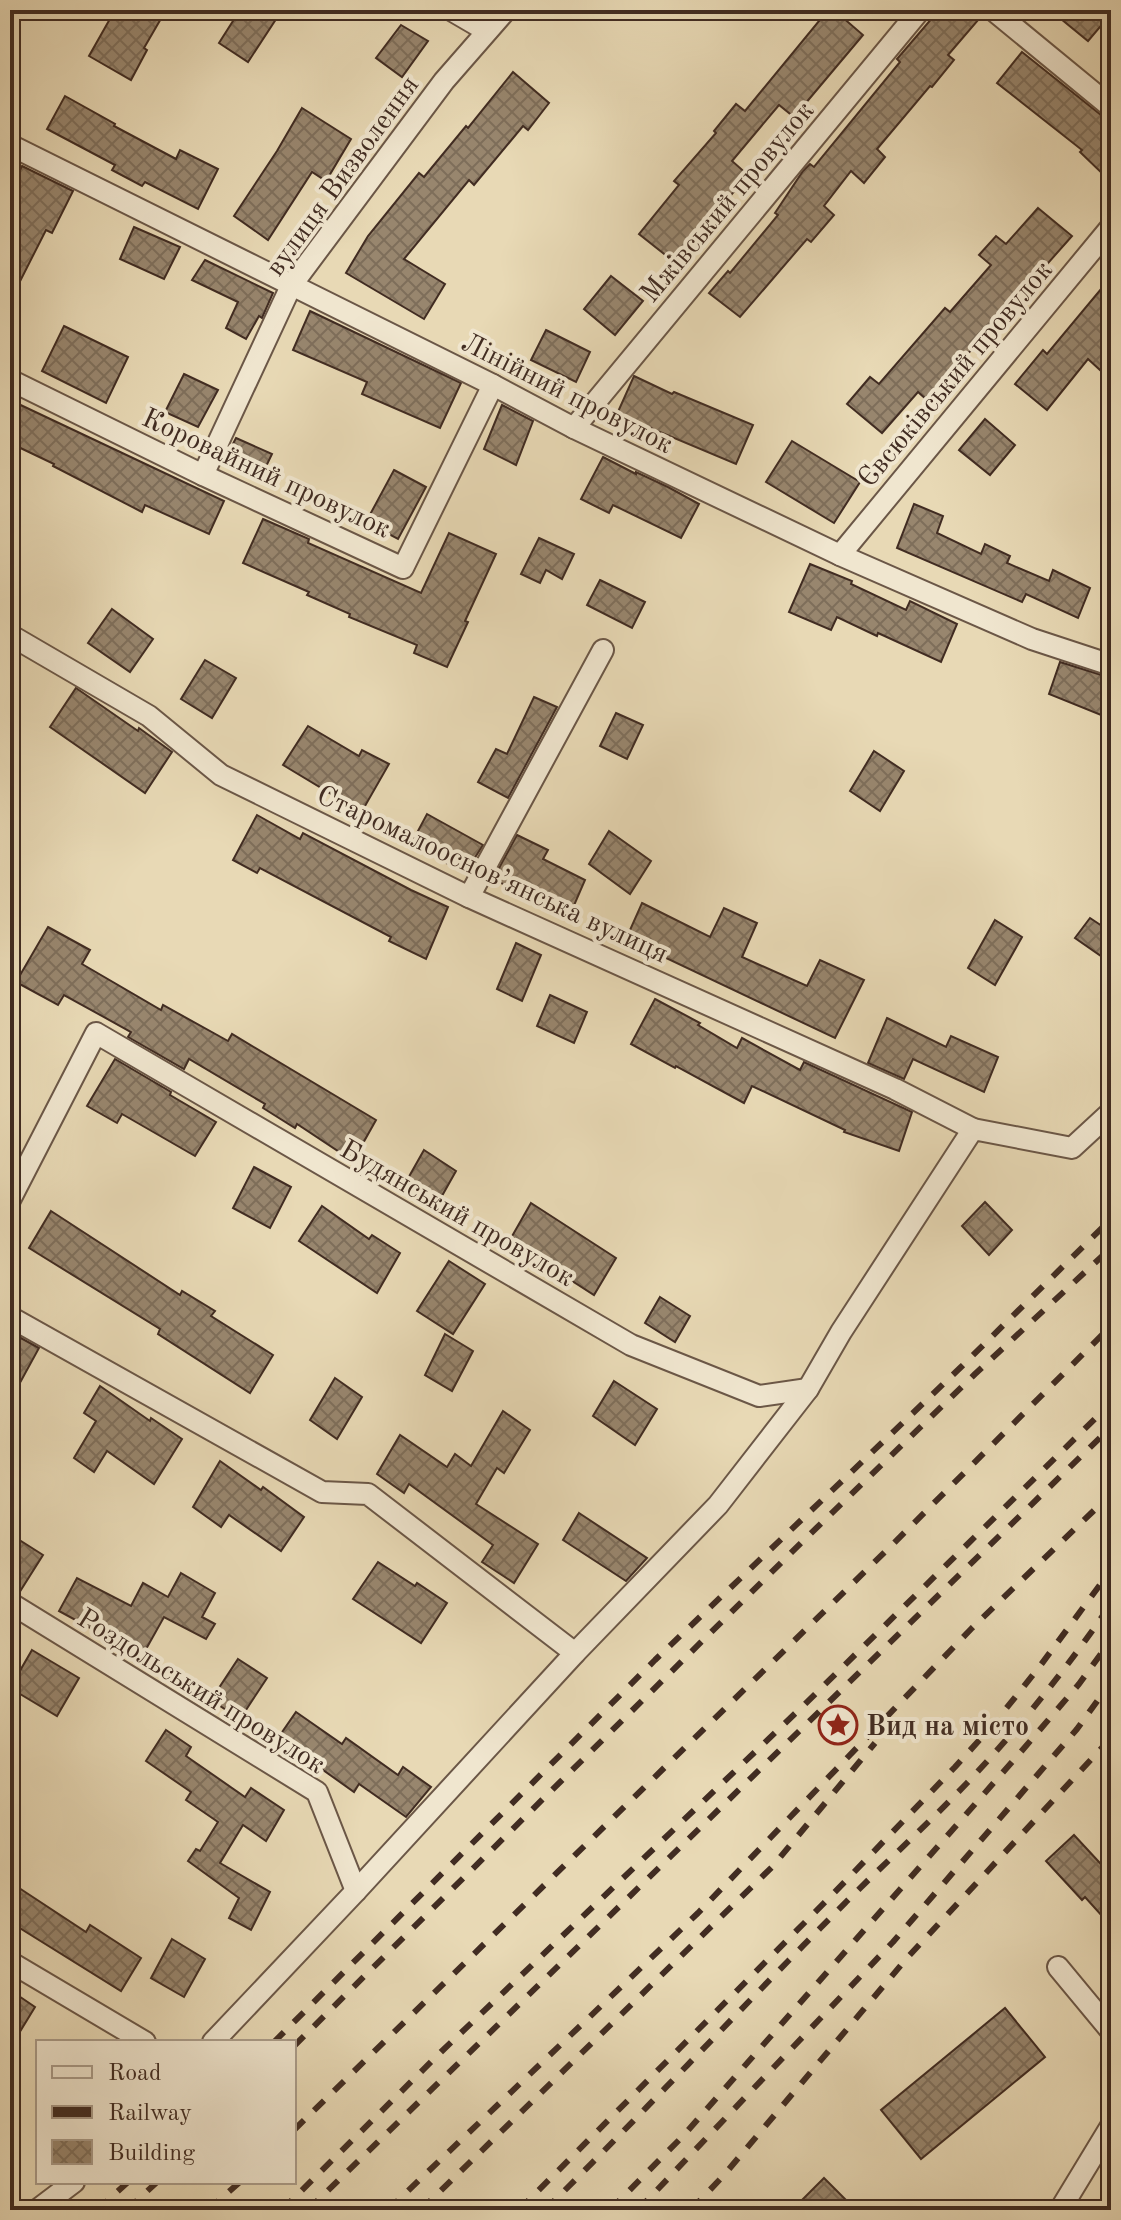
<svg xmlns="http://www.w3.org/2000/svg" width="1121" height="2220" font-family="'Old Standard TT',serif">
  <style>
    .building { fill: url(#building-cross-hatch); stroke: #412c22; stroke-width: 2 }
    .lines { fill: none; stroke-linecap: round; stroke-linejoin: round }
    .street-casing { stroke: #6b5747; stroke-width: 24 }
    .street { stroke: #f0e6cf; stroke-width: 20 }
    .rail { stroke: #412c22; stroke-width: 6; stroke-dasharray: 14 14; stroke-linecap: butt }
    .labels { text-anchor: middle; stroke-width: 8; stroke-linejoin: round; paint-order: stroke }
    .street-label { font-size: 28px; fill: #412c22; stroke: #f0e6cf }
    .poi-label { font-size: 28px; font-weight: bold; fill: #412c22; stroke: #f0e6cf; text-anchor: start }
  </style>
  <defs>
    <pattern id="building-cross-hatch" width="8" height="8" patternUnits="userSpaceOnUse" patternTransform="scale(2)"><rect width="8" height="8" fill="#98866e"/><path d="M0 0l8 8M0 8l8-8" fill="none" stroke="#7e6e5a"/></pattern>
  </defs>
  <rect width="100%" height="100%" fill="#e8d9b5"/>
  <filter id="stains"><feTurbulence type="fractalNoise" baseFrequency=".0025" numOctaves="4"/><feColorMatrix values="0 0 0 0 .2 0 0 0 0 .09 0 0 0 0 .02 0 0 0 .5 -.17"/></filter>
  <radialGradient id="worn" r=".72"><stop offset=".6" stop-color="#630" stop-opacity="0"/><stop offset="1" stop-color="#630" stop-opacity=".3"/></radialGradient>
  <g class="building">
    <polygon points="115,10 166,10 144,48 147,50 131,80 89,56"/>
    <polygon points="240,10 282,10 248,62 219,43"/>
    <polygon points="828,10 834,10 863,35 794,117 779,105 732,161 748,175 714,215 712,213 673,261 639,234 679,185 674,181 716,133 714,131 736,104 745,111"/>
    <polygon points="939,10 967,10 979,19 948,55 954,60 932,87 930,86 877,149 885,157 864,183 851,171 824,206 834,215 811,242 807,239 740,317 709,293 728,271 730,273 778,215 775,213 803,171 810,164 814,167 900,62 897,59"/>
    <polygon points="1050,10 1111,10 1111,14 1088,41"/>
    <polygon points="401,25 428,41 402,77 376,58"/>
    <polygon points="1022,52 1111,123 1111,182 1080,152 1082,150 997,83"/>
    <polygon points="513,72 549,103 528,130 523,126 474,185 469,180 404,259 445,284 424,319 346,273 368,236 419,173 424,177 466,126 468,128"/>
    <polygon points="65,96 115,124 114,126 176,159 180,150 218,169 198,209 145,182 142,186 112,170 115,165 47,129"/>
    <polygon points="302,108 351,139 326,181 312,172 268,240 234,216 277,151"/>
    <polygon points="22,166 73,191 52,233 46,230 10,301 10,191"/>
    <polygon points="1038,208 1072,236 927,400 918,392 882,433 847,404 870,377 879,384 945,308 950,312 991,265 979,255 996,236 1006,244"/>
    <polygon points="134,227 180,247 164,279 120,259"/>
    <polygon points="205,260 273,293 262,318 259,316 246,339 226,328 238,302 192,280"/>
    <polygon points="611,276 643,301 615,335 584,309"/>
    <polygon points="1111,277 1111,357 1100,370 1088,359 1047,410 1015,384 1043,350 1047,354"/>
    <polygon points="310,311 461,383 440,428 362,394 367,382 293,350"/>
    <polygon points="64,326 128,357 106,403 42,371"/>
    <polygon points="546,330 590,352 576,382 531,360"/>
    <polygon points="184,374 218,390 198,427 165,412"/>
    <polygon points="634,376 672,394 674,392 753,425 736,464 617,414"/>
    <polygon points="10,400 224,501 209,534 145,505 142,512 53,466 54,464 10,443"/>
    <polygon points="502,405 533,421 516,465 484,449"/>
    <polygon points="985,419 1015,445 990,475 959,450"/>
    <polygon points="236,438 272,454 259,481 227,466 228,464 224,461"/>
    <polygon points="792,441 860,482 834,523 766,482"/>
    <polygon points="603,457 636,474 636,472 668,487 699,504 681,538 613,505 609,513 581,499"/>
    <polygon points="394,470 426,487 398,539 366,522"/>
    <polygon points="914,504 943,516 937,533 981,554 985,544 1010,556 1007,563 1049,581 1053,570 1090,588 1078,618 1026,594 1022,602 897,548"/>
    <polygon points="263,519 309,539 308,543 421,593 449,533 496,554 465,621 468,622 447,667 414,653 417,645 349,617 350,614 307,595 309,592 243,563"/>
    <polygon points="539,538 574,554 562,579 546,570 540,583 521,574"/>
    <polygon points="810,564 852,581 851,584 906,610 910,601 957,624 941,662 878,633 877,636 837,617 831,630 789,612"/>
    <polygon points="600,580 645,602 632,628 587,605"/>
    <polygon points="112,609 153,639 130,672 88,643"/>
    <polygon points="205,660 236,678 212,718 181,699"/>
    <polygon points="1060,662 1111,678 1111,719 1049,694"/>
    <polygon points="76,688 138,731 139,728 172,752 145,793 50,727"/>
    <polygon points="534,697 557,707 508,798 478,782 496,749 507,754"/>
    <polygon points="616,713 643,725 627,759 600,746"/>
    <polygon points="308,726 359,756 362,750 389,764 361,813 335,799 336,797 283,765"/>
    <polygon points="874,751 904,771 880,811 850,791"/>
    <polygon points="427,814 483,845 465,873 411,844"/>
    <polygon points="257,815 300,839 303,833 411,890 448,907 426,959 389,941 391,937 260,868 257,873 233,860"/>
    <polygon points="609,831 651,861 630,894 589,864"/>
    <polygon points="517,835 548,850 543,859 585,880 569,917 493,879"/>
    <polygon points="642,903 710,937 724,908 757,923 742,957 807,986 820,960 864,980 835,1038 626,939"/>
    <polygon points="1090,918 1111,932 1111,963 1075,938"/>
    <polygon points="995,920 1022,937 995,985 968,968"/>
    <polygon points="48,927 90,950 82,964 161,1010 163,1005 228,1041 232,1034 376,1120 353,1161 297,1124 295,1128 263,1108 265,1104 189,1059 184,1069 128,1037 131,1032 64,995 58,1005 16,982"/>
    <polygon points="516,943 541,955 522,1001 497,989"/>
    <polygon points="550,995 587,1012 574,1043 537,1026"/>
    <polygon points="655,999 700,1023 698,1025 737,1048 742,1038 800,1070 804,1062 912,1112 899,1151 844,1132 845,1130 752,1086 744,1103 676,1066 675,1068 631,1044"/>
    <polygon points="887,1018 946,1047 951,1036 998,1057 984,1092 913,1059 904,1079 868,1063"/>
    <polygon points="115,1059 171,1092 170,1095 216,1122 195,1156 122,1114 117,1123 87,1106"/>
    <polygon points="424,1150 456,1171 434,1210 402,1189"/>
    <polygon points="254,1167 291,1187 270,1228 233,1208"/>
    <polygon points="985,1202 1012,1230 989,1255 962,1226"/>
    <polygon points="531,1203 616,1258 594,1295 555,1270 552,1275 507,1245"/>
    <polygon points="322,1206 369,1239 372,1235 400,1253 377,1293 299,1241"/>
    <polygon points="51,1211 180,1295 182,1291 215,1311 211,1316 273,1355 250,1393 158,1334 160,1329 29,1248"/>
    <polygon points="449,1261 485,1284 453,1334 417,1311"/>
    <polygon points="660,1297 690,1316 675,1342 645,1323"/>
    <polygon points="10,1332 39,1348 10,1401"/>
    <polygon points="445,1334 473,1351 452,1391 425,1375"/>
    <polygon points="335,1378 362,1397 337,1439 310,1420"/>
    <polygon points="614,1381 657,1409 635,1445 593,1416"/>
    <polygon points="100,1386 150,1421 151,1418 182,1439 154,1484 107,1451 94,1472 74,1458 96,1421 84,1413"/>
    <polygon points="503,1411 530,1430 504,1473 497,1468 476,1504 538,1544 514,1583 482,1562 493,1545 409,1484 404,1493 377,1474 400,1435 447,1467 455,1454 471,1466"/>
    <polygon points="220,1461 261,1490 263,1487 304,1517 281,1551 229,1515 221,1527 193,1507"/>
    <polygon points="579,1513 647,1558 626,1581 563,1540"/>
    <polygon points="10,1534 43,1555 19,1593 10,1590"/>
    <polygon points="378,1562 415,1586 417,1583 447,1603 421,1643 353,1599"/>
    <polygon points="181,1573 215,1593 202,1617 215,1624 206,1639 164,1617 141,1658 107,1637 59,1611 77,1578 131,1606 143,1583 168,1597"/>
    <polygon points="32,1650 79,1678 57,1716 10,1688"/>
    <polygon points="238,1659 267,1678 240,1719 211,1700"/>
    <polygon points="296,1712 342,1744 346,1738 398,1775 403,1767 431,1787 406,1817 359,1784 354,1792 278,1738"/>
    <polygon points="166,1730 191,1747 186,1756 245,1797 251,1788 284,1810 266,1841 243,1825 220,1863 270,1892 251,1930 229,1918 239,1898 188,1861 196,1849 200,1851 218,1822 186,1800 191,1792 146,1761"/>
    <polygon points="1074,1835 1111,1875 1111,1926 1085,1897 1082,1900 1046,1861"/>
    <polygon points="10,1882 86,1932 90,1925 141,1958 121,1991 10,1922"/>
    <polygon points="172,1939 205,1959 184,1997 151,1978"/>
    <polygon points="10,1990 35,2007 10,2048"/>
    <polygon points="1005,2008 1045,2057 921,2159 881,2110"/>
    <polygon points="824,2178 856,2210 792,2210"/>
  </g>
  <g class="lines">
    <defs>
      <g id="street">
        <polyline points="451,10 487,31"/>
        <polyline points="993,10 1111,107"/>
        <polyline points="10,145 493,385 574,428 840,555 1032,639 1111,665"/>
        <polyline points="10,380 203,475 403,568 493,385"/>
        <polyline points="574,428 920,10"/>
        <polyline points="203,475 291,286 444,81 506,10"/>
        <polyline points="840,555 1111,227"/>
        <polyline points="10,635 149,716 221,775 469,897 895,1089 973,1129"/>
        <polyline points="469,897 603,650"/>
        <polyline points="10,1200 96,1033 631,1345 759,1396 808,1389"/>
        <polyline points="10,1317 322,1492 368,1494 575,1653"/>
        <polyline points="10,1603 317,1792 356,1891"/>
        <polyline points="10,1962 145,2042"/>
        <polyline points="1058,1967 1111,2031"/>
        <polyline points="213,2042 356,1891 575,1653 718,1505 808,1389 841,1332 973,1129 1072,1148 1111,1112"/>
        <polyline points="37,2210 74,2182"/>
        <polyline points="1060,2210 1111,2126"/>
      </g>
    </defs>
    <use href="#street" class="street-casing"/>
    <use href="#street" class="street"/>
    <g class="rail">
      <polyline points="274,2042 655,1660 961,1367 1111,1219"/>
      <polyline points="294,2046 802,1542 975,1374 1111,1248"/>
      <polyline points="294,2130 892,1545 1111,1326"/>
      <polyline points="97,2210 128,2182"/>
      <polyline points="127,2210 157,2182"/>
      <polyline points="208,2210 240,2182"/>
      <polyline points="282,2210 441,2052 803,1706 1111,1403"/>
      <polyline points="308,2210 1111,1427"/>
      <polyline points="388,2210 698,1913 972,1628 1111,1494"/>
      <polyline points="421,2210 772,1867 875,1743"/>
      <polyline points="519,2210 833,1894 955,1767 993,1725 1040,1666 1111,1570"/>
      <path d="M545 2210C647 2109 745 2004 846 1902 886 1862 928 1824 967 1783 1020 1727 1068 1667 1111 1604"/>
      <polyline points="610,2210 683,2136 1020,1753 1079,1684 1111,1640"/>
      <polyline points="638,2210 893,1942 1077,1729 1111,1682"/>
      <polyline points="691,2210 724,2175 907,1958 1111,1738"/>
    </g>
  </g>
  <defs>
    <symbol id="sight-ring" viewBox="-11 -11 22 22"><circle r="9.5" fill="#f0e6cf" stroke="#8f2418" stroke-width="1.5"/><path d="M0-6L1.8-2.2L6-1.7L2.9 1.2L3.7 5.4L0 3.3L-3.7 5.4L-2.9 1.2L-6-1.7L-1.8-2.2Z" fill="#8f2418"/></symbol>
  </defs>
  <g fill-rule="evenodd">
    <use href="#sight-ring" x="816" y="1703" width="44" height="44"/>
  </g>
  <g class="labels">
    <g class="street-label">
      <text transform="translate(341 175) rotate(-54)" y="10">вулиця Визволення</text>
      <text transform="translate(726 201) rotate(-50)" y="10">Мжівський провулок</text>
      <text transform="translate(954 373) rotate(-50)" y="10">Євсюківський провулок</text>
      <text transform="translate(568 392) rotate(27)" y="10">Лінійний провулок</text>
      <text transform="translate(267 472) rotate(25)" y="10">Коровайний провулок</text>
      <text transform="translate(493 873) rotate(25)" y="10">Старомалооснов’янська вулиця</text>
      <text transform="translate(458 1212) rotate(30)" y="10">Будянський провулок</text>
      <text transform="translate(202 1690) rotate(32)" y="10">Роздольський провулок</text>
    </g>
    <g class="poi-label">
      <text x="866" y="1735">Вид на місто</text>
    </g>
  </g>
  <rect width="1121" height="2220" fill="none" stroke="#e8d9b5" stroke-width="40"/>
  <rect x="12" y="12" width="1097" height="2196" fill="none" stroke="#412c22" stroke-width="4"/>
  <rect x="20" y="20" width="1081" height="2180" fill="none" stroke="#412c22" stroke-width="2"/>
  <rect x="36" y="2040" width="260" height="144" fill="#f0e6cf" stroke="#aa9c8a" stroke-width="2"/>
  <rect x="52" y="2066" width="40" height="12" fill="#f0e6cf" stroke="#aa9c8a" stroke-width="2"/>
  <text x="108" y="2080" font-size="24" fill="#412c22">Road</text>
  <rect x="52" y="2106" width="40" height="12" fill="#412c22" stroke="#aa9c8a" stroke-width="2"/>
  <text x="108" y="2120" font-size="24" fill="#412c22">Railway</text>
  <rect x="52" y="2140" width="40" height="24" fill="url(#building-cross-hatch)" stroke="#aa9c8a" stroke-width="2"/>
  <text x="108" y="2160" font-size="24" fill="#412c22">Building</text>
  <rect width="100%" height="100%" filter="url(#stains)"/>
  <rect width="100%" height="100%" fill="url(#worn)"/>
</svg>
